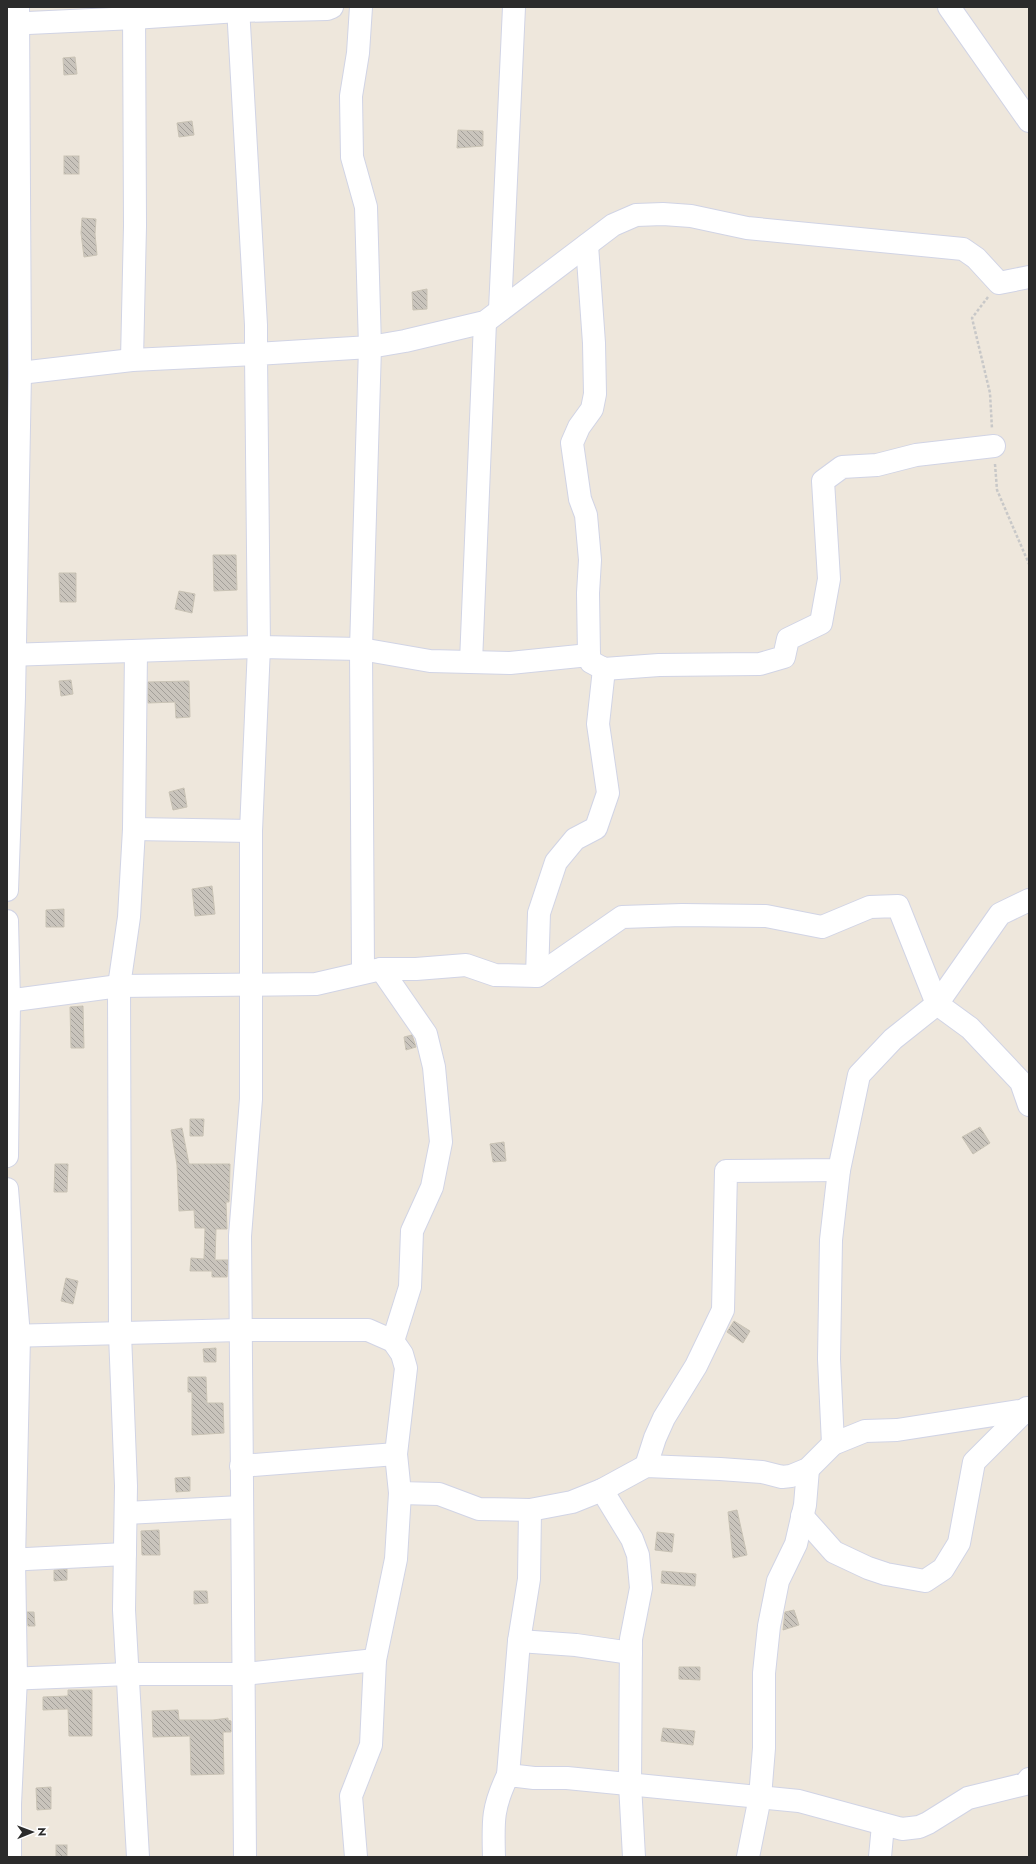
<svg xmlns="http://www.w3.org/2000/svg" width="1036" height="1864" font-family="Jost,sans-serif">
  <style>
    .building { fill: url(#building-back-hatch); stroke: #c9c3b5 }
    .lines { fill: none; stroke-linecap: round; stroke-linejoin: round }
    .minor-casing { stroke: #d1d4e5; stroke-width: 24 }
    .path { stroke: #c8c8c8; stroke-width: 2.5; stroke-dasharray: 3 2; stroke-linecap: butt }
    .minor { stroke: #fff; stroke-width: 22 }
  </style>
  <defs>
    <pattern id="building-back-hatch" width="6" height="6" patternUnits="userSpaceOnUse"><rect width="6" height="6" fill="#c9c4bc"/><path d="M-1 5l2 2M0 0l6 6M5-1l2 2" fill="none" stroke="#a39f99"/></pattern>
  </defs>
  <rect width="100%" height="100%" fill="#eee7dc"/>
  <g class="building">
    <polygon points="75,57 77,74 64,75 63,58"/>
    <polygon points="192,121 194,135 179,137 177,123"/>
    <polygon points="458,130 483,131 483,146 457,148"/>
    <rect x="64" y="156" width="15" height="18"/>
    <polygon points="82,218 96,219 95,234 97,255 84,257 81,233"/>
    <polygon points="427,289 427,309 413,310 412,292"/>
    <polygon points="213,555 236,555 237,590 214,591"/>
    <polygon points="59,573 76,573 76,602 60,602"/>
    <polygon points="179,591 195,594 192,613 175,609"/>
    <polygon points="71,680 73,694 61,696 59,681"/>
    <polygon points="189,681 190,717 176,718 175,702 148,703 148,682"/>
    <polygon points="184,788 187,807 173,810 169,792"/>
    <polygon points="212,886 215,914 195,916 192,889"/>
    <polygon points="64,909 64,927 46,927 46,910"/>
    <polygon points="83,1006 84,1048 71,1048 70,1007"/>
    <polygon points="412,1035 416,1047 406,1050 404,1037"/>
    <polygon points="190,1119 204,1119 203,1136 190,1136"/>
    <polygon points="980,1127 990,1143 973,1154 962,1137"/>
    <polygon points="182,1128 189,1164 230,1164 229,1202 226,1202 227,1229 216,1229 215,1260 228,1260 227,1277 212,1277 212,1271 190,1271 191,1258 204,1259 205,1228 195,1228 194,1210 179,1211 177,1165 171,1130"/>
    <polygon points="504,1142 506,1161 493,1162 490,1144"/>
    <polygon points="55,1164 68,1164 67,1192 54,1192"/>
    <polygon points="66,1278 78,1281 73,1304 61,1301"/>
    <polygon points="734,1321 750,1331 743,1343 727,1332"/>
    <polygon points="216,1348 216,1362 204,1362 203,1349"/>
    <polygon points="188,1377 206,1377 207,1403 223,1403 224,1433 192,1435 192,1392 188,1392"/>
    <polygon points="190,1477 190,1491 176,1492 175,1478"/>
    <polygon points="737,1510 747,1555 733,1558 728,1512"/>
    <polygon points="159,1530 160,1555 142,1555 141,1531"/>
    <polygon points="657,1532 674,1534 672,1552 655,1550"/>
    <polygon points="67,1569 67,1580 54,1581 54,1570"/>
    <polygon points="662,1571 696,1574 695,1586 661,1583"/>
    <polygon points="194,1591 207,1591 208,1603 194,1604"/>
    <polygon points="794,1610 799,1625 783,1630 785,1612"/>
    <polygon points="27,1612 34,1612 35,1626 28,1626"/>
    <polygon points="679,1667 700,1667 700,1680 679,1679"/>
    <polygon points="68,1690 92,1690 92,1736 69,1736 68,1709 43,1710 43,1697 68,1696"/>
    <polygon points="178,1710 179,1720 213,1720 228,1718 228,1720 231,1721 231,1732 223,1732 224,1774 191,1775 190,1736 153,1737 152,1711"/>
    <polygon points="663,1728 695,1731 693,1745 661,1741"/>
    <polygon points="51,1787 51,1809 37,1810 36,1788"/>
    <rect x="56" y="1845" width="11" height="12"/>
  </g>
  <g class="lines">
    <defs>
      <g id="minor">
        <polyline points="949,7 1029,121"/>
        <polyline points="7,24 134,18 238,11 327,9 332,7"/>
        <polyline points="587,245 594,343 595,394 592,409 579,427 572,443 580,499 586,515 590,560 588,593 589,655"/>
        <polyline points="500,310 514,7"/>
        <polyline points="132,360 135,226 134,7"/>
        <polyline points="20,373 132,360 256,354 256,325 238,7"/>
        <polyline points="136,651 134,829 129,917 119,986 120,1334 126,1486 124,1610 138,1857"/>
        <polyline points="7,655 259,647 361,649 430,661 510,663 589,655 591,662 604,669 659,665 760,664 784,657 788,639 821,623 829,579 823,481 842,467 877,465 916,455 994,446"/>
        <polyline points="471,662 485,322"/>
        <polyline points="134,829 251,831"/>
        <polyline points="7,890 14,697 20,373 18,7"/>
        <polyline points="7,921 9,1001 7,1156"/>
        <polyline points="381,969 426,1034 434,1067 441,1142 432,1187 412,1231 410,1287 393,1341"/>
        <polyline points="363,971 361,649 370,347 405,341 485,322 613,225 636,215 663,214 691,216 747,228 963,249 976,258 999,283 1029,277"/>
        <polyline points="537,976 539,913 556,862 575,839 596,828 608,793 598,724 604,669"/>
        <polyline points="7,1001 119,986 316,984 381,969 416,969 466,965 495,975 537,976 622,917 682,915 766,916 822,927 870,907 898,906 937,1004 970,1028 1021,1082 1029,1105"/>
        <polyline points="7,1189 19,1336 14,1560 16,1678 10,1804 10,1857"/>
        <polyline points="7,1336 241,1330 368,1330 393,1341 402,1354 406,1368 396,1454 400,1493 439,1494 479,1509 530,1510 572,1502 602,1490 646,1466 720,1469 762,1472 782,1477 791,1476 808,1469 833,1444 865,1431 897,1430 1026,1410 1029,1413"/>
        <polyline points="833,1444 829,1359 831,1240 839,1170"/>
        <polyline points="241,1466 396,1454"/>
        <polyline points="646,1466 655,1438 664,1418 696,1366 723,1310 726,1171 839,1170 859,1075 893,1039 937,1004 1000,914 1029,900"/>
        <polyline points="602,1490 632,1539 638,1555 641,1588 631,1639 630,1784 634,1857"/>
        <polyline points="126,1513 241,1507"/>
        <polyline points="802,1516 834,1552 868,1568 886,1574 925,1581 943,1569 959,1543 974,1462 1026,1410 1027,1408"/>
        <polyline points="7,1560 125,1554"/>
        <polyline points="519,1641 576,1645 631,1653"/>
        <polyline points="7,1679 129,1674 245,1674 375,1660"/>
        <polyline points="508,1775 519,1641 529,1579 530,1510"/>
        <polyline points="245,1857 240,1236 251,1099 251,831 259,647 256,354 370,347 366,207 352,157 351,96 358,53 361,7"/>
        <polyline points="356,1857 351,1796 371,1745 375,1660 396,1559 400,1493"/>
        <path d="M494 1857C493 1821 492 1808 508 1775L534 1778H567L799 1801 902 1829 919 1827 928 1823 968 1798 1025 1784 1029 1779"/>
        <polyline points="748,1857 760,1797 764,1748 764,1673 769,1626 778,1581 796,1544 805,1505 808,1469"/>
        <polyline points="880,1857 883,1825"/>
      </g>
    </defs>
    <use href="#minor" class="minor-casing"/>
    <g class="path">
      <polyline points="988,297 972,318 990,393 992,429"/>
      <polyline points="995,464 997,490 1029,564"/>
    </g>
    <use href="#minor" class="minor"/>
  </g>
  <rect width="1036" height="1864" fill="none" stroke="#2b2b2b" stroke-width="16"/>
  <g transform="translate(32 1832) rotate(89)" stroke="#ffffff" stroke-width="3" paint-order="stroke">
  <path d="M0-3L7 15L0 10L-7 15Z" fill="#2b2b2b"/>
  <text y="-6" font-size="11" font-weight="bold" text-anchor="middle" fill="#2b2b2b">N</text>
  </g>
</svg>
